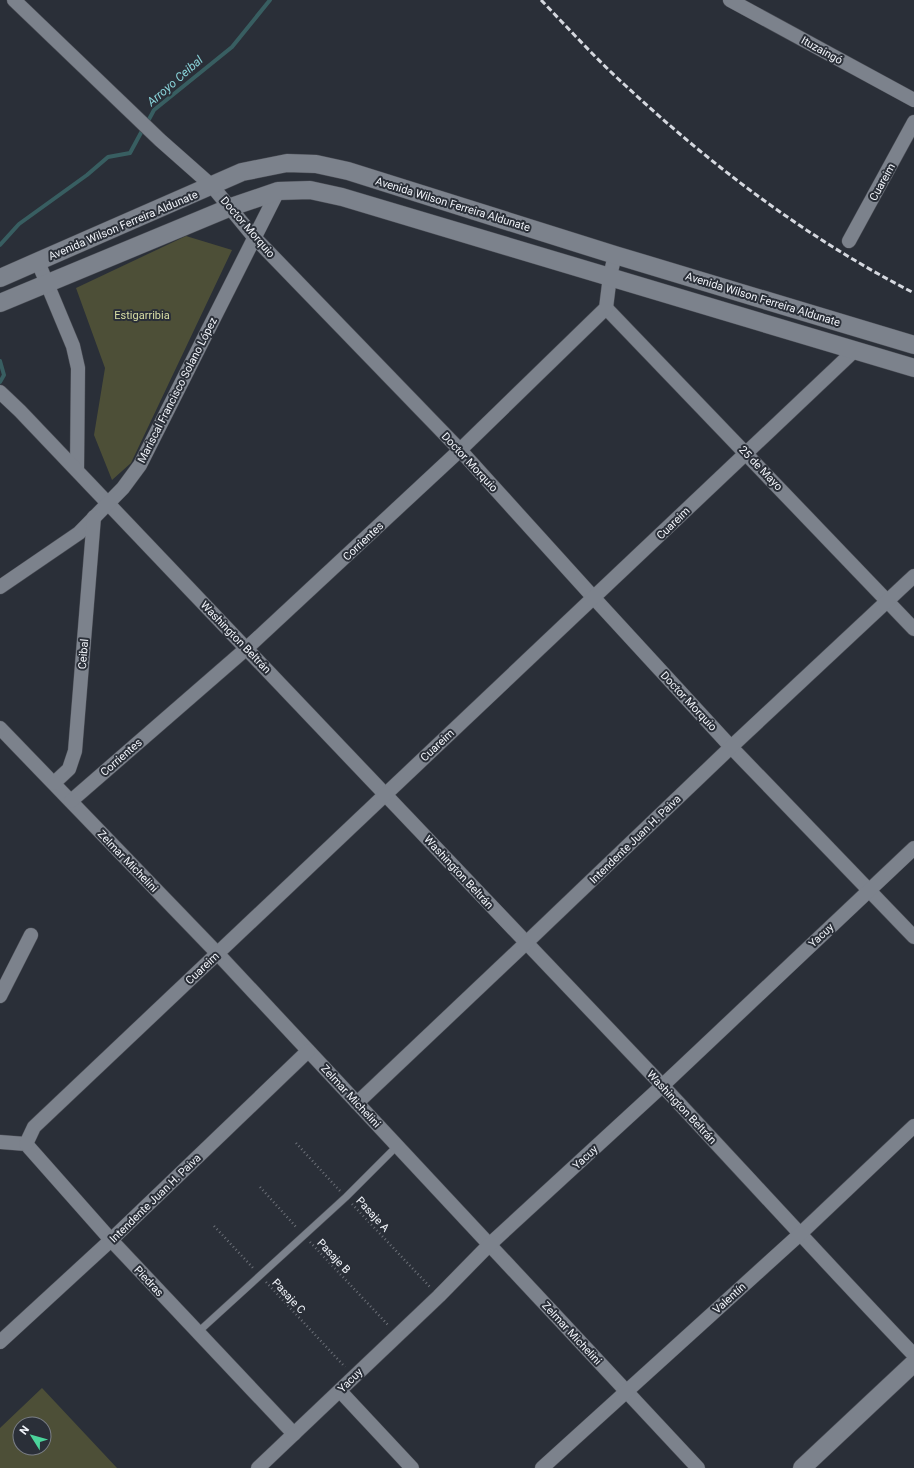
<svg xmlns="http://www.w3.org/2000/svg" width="914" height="1468" font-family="Roboto,sans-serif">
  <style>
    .green { fill: #4d4f37; fill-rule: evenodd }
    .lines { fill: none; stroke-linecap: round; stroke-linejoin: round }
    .stream { stroke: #385e61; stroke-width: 4 }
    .service-casing { stroke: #494c54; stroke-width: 8 }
    .minor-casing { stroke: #494c54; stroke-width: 15 }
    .tertiary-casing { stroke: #494c54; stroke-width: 19 }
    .path { stroke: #6d7179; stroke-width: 2.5; stroke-dasharray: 1 3; stroke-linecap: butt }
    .service { stroke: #7c828c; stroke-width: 7 }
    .minor { stroke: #7c828c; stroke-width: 14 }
    .tertiary { stroke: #7c828c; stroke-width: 18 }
    .rail { stroke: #d5d8df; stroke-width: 3; stroke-dasharray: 6 3; stroke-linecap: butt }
    .labels { text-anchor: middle; stroke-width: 4; stroke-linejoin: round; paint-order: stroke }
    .street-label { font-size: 11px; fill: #f2f5fb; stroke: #2a2f38 }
    .park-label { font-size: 11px; fill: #d9dea5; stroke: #2a2f38 }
    .water-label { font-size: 12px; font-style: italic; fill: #89d3d9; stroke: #2a2f38 }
  </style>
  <rect width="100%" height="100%" fill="#2a2f38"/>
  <g class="green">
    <polygon points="186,236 232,250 131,463 112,480 94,435 105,368 76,288"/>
    <path d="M42 1388 117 1468H0V1428ZM20 1424H44V1448H20Z"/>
  </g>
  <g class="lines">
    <g class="stream">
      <polyline points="147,123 154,110 232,47 270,0"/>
      <polyline points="0,245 19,224 87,175 108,157 130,153 143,129"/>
      <polyline points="0,361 4,375 0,382"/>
    </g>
    <defs>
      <polyline id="service" points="197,1333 346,1197 397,1146"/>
      <g id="minor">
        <polyline points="14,0 160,140 212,186 254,237 460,450 594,598 731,747 914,937"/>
        <polyline points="730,0 914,100"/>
        <polyline points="849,241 914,122"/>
        <polyline points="38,262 73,346 78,368 77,470"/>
        <polyline points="606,308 914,629"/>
        <path d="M0 392 20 411C234 634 447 858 660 1083 745 1174 828 1265 914 1355"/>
        <polyline points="0,587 79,533 123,488 140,465 278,191"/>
        <polyline points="0,728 218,954 698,1468"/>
        <polyline points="54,783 69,769 75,751 94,517"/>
        <polyline points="71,801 247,648 460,450 606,308 610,276 615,255"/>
        <polyline points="0,996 31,935"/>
        <polyline points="357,1103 526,943 731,747 914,576"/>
        <polyline points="0,1142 26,1144 111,1240 294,1434"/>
        <path d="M26 1144 34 1127C308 869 580 609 854 351"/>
        <polyline points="0,1342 111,1240 308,1051"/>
        <polyline points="340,1391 412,1468"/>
        <polyline points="258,1468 439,1296 489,1245 662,1086 914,848"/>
        <polyline points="542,1468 799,1235 914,1126"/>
      </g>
      <g id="tertiary">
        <polyline points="0,278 242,172 287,163 316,164 348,171 615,255 914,345"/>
        <polyline points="0,303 231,207 278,191 310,190 342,197 914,368"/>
        <polyline points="802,1468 914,1363"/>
      </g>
    </defs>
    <use href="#service" class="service-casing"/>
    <use href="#minor" class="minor-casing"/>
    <use href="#tertiary" class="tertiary-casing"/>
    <g class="path">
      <polyline points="296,1143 340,1191"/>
      <polyline points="260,1187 297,1228"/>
      <polyline points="352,1204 430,1287"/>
      <polyline points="214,1226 254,1269"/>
      <polyline points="310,1242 389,1326"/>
      <polyline points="266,1282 345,1367"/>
    </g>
    <use href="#service" class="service"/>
    <use href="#minor" class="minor"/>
    <use href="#tertiary" class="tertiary"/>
    <path class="rail" d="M541 0C569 29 596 59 626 86 713 167 808 239 914 293"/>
  </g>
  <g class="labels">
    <g class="street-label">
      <text transform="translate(822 50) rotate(29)" y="4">Ituzaingó</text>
      <text transform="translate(882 182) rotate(-61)" y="4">Cuareim</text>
      <text transform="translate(453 204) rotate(17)" y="4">Avenida Wilson Ferreira Aldunate</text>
      <text transform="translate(123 225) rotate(-23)" y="4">Avenida Wilson Ferreira Aldunate</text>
      <text transform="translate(248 227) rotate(49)" y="4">Doctor Morquio</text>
      <text transform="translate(763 299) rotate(17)" y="4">Avenida Wilson Ferreira Aldunate</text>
      <text transform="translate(177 390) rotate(-63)" y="4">Mariscal Francisco Solano López</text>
      <text transform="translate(470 462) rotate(47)" y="4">Doctor Morquio</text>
      <text transform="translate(761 468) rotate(46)" y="4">25 de Mayo</text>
      <text transform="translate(673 523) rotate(-44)" y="4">Cuareim</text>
      <text transform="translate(363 541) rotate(-43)" y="4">Corrientes</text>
      <text transform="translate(236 637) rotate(46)" y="4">Washington Beltrán</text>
      <text transform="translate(83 654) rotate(-85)" y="4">Ceibal</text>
      <text transform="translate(689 701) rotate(47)" y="4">Doctor Morquio</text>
      <text transform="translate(437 745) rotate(-43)" y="4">Cuareim</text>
      <text transform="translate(121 757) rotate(-41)" y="4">Corrientes</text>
      <text transform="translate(635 839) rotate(-44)" y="4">Intendente Juan H. Paiva</text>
      <text transform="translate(128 861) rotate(46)" y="4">Zelmar Michelini</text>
      <text transform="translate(459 872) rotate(47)" y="4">Washington Beltrán</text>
      <text transform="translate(821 935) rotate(-43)" y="4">Yacuy</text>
      <text transform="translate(202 968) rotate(-43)" y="4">Cuareim</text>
      <text transform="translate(351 1096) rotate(47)" y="4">Zelmar Michelini</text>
      <text transform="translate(682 1107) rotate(47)" y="4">Washington Beltrán</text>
      <text transform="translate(585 1157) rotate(-43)" y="4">Yacuy</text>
      <text transform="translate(155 1198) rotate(-44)" y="4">Intendente Juan H. Paiva</text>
      <text transform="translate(373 1214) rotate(47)" y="4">Pasaje A</text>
      <text transform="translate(334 1256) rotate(47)" y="4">Pasaje B</text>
      <text transform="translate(149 1281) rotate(47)" y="4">Piedras</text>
      <text transform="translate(289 1296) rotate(47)" y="4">Pasaje C</text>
      <text transform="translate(729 1298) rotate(-42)" y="4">Valentín</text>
      <text transform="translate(572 1333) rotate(47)" y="4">Zelmar Michelini</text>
      <text transform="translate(350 1380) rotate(-45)" y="4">Yacuy</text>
    </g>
    <g class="park-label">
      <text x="142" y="319">Estigarribia</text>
    </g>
    <g class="water-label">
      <text transform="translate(175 81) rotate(-41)" y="4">Arroyo Ceibal</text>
    </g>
  </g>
  <g transform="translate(32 1436) rotate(307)"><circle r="19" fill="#2a2f38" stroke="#7a7e86"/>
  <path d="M0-3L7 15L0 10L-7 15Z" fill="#4bd49b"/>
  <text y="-6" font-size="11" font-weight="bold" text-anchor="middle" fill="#f2f5fb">N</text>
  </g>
</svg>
